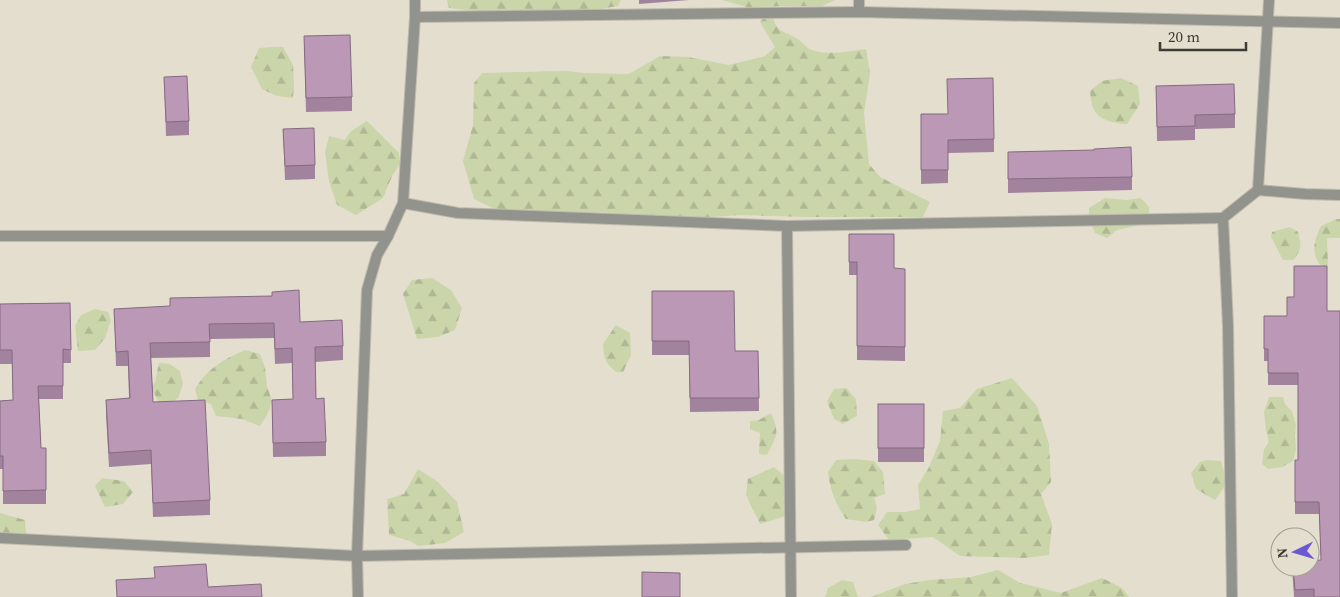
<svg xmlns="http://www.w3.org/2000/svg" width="1340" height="597" font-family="'Source Serif 4',serif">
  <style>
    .forest { fill: url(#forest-firs) }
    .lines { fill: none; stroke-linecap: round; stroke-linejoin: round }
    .minor-casing { stroke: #bfbaad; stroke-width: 12 }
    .minor { stroke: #92938d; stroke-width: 10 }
    .wall { fill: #a2839d }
    .building { fill: #bc98b7; stroke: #846a80 }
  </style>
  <defs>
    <pattern id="forest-firs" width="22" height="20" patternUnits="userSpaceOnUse" patternTransform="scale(1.25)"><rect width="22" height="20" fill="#cbd5aa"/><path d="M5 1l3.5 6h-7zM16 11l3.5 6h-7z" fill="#afb893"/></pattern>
  </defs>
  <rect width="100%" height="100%" fill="#e4decf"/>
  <g class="forest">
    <polygon points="447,0 621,0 618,6 577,13 526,17 449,8"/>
    <polygon points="722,0 835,0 822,6 781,6 750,8"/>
    <path d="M765 15H773C775 32 784 31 796 38 801 40 804 45 808 48 823 57 849 51 866 49L870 74 864 113 869 164 880 177 930 202 923 217H804L740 215 670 220 601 212 516 219 474 199 463 161 473 125 474 83 482 73 564 71 585 73 629 74 660 56 688 57 729 65 765 56 775 47 760 22Z"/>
    <polygon points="272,47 283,47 293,65 294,86 293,98 277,96 262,89 251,67 259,48"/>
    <path d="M1121 78 1138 86 1140 104 1127 124C1119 124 1103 121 1097 114 1091 108 1091 98 1090 91L1102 81Z"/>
    <polygon points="367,121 399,153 400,164 392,176 383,198 356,215 337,205 329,181 325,152 329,136 345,140 350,132"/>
    <polygon points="1105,198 1127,200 1141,198 1149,207 1149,223 1117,230 1107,238 1095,233 1089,217 1089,208"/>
    <path d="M1337 219H1340V238H1327L1328 266 1322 267C1310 253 1314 241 1321 226Z"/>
    <path d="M1290 227 1298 232C1301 244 1303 249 1293 260H1283L1271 237 1272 232Z"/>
    <polygon points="432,278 451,290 462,308 455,330 438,337 417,339 403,294 412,280"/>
    <polygon points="95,309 108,312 111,320 105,338 95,350 78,351 75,326 81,315"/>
    <path d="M616 325 630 333 631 355 623 372H616C605 363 604 358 603 344Z"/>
    <path d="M245 350 260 354 265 368 267 386 272 401 269 411 260 426 242 419 216 416 211 404 198 400 195 389C208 368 224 359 245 350Z"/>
    <polygon points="159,363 170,364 180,371 183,384 178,398 168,404 158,401 151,387 155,382"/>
    <polygon points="1012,378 1037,406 1049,444 1051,482 1041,494 1052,524 1049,555 1024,558 960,556 933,537 889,540 878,525 887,512 905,512 920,509 918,485 928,469 940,441 943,411 960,408 977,389"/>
    <polygon points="846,388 856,399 857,416 843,424 834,419 827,401 834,389"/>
    <polygon points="1269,397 1283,397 1285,404 1292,411 1296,425 1295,434 1296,450 1293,461 1282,467 1268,469 1262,464 1264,449 1269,442 1266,430 1264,412"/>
    <path d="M771 413C780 434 777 435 767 455L759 454 760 433 750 429V421L759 420Z"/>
    <path d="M855 459 874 461 883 472 885 494 874 498 877 508 874 520 866 522 846 519C836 505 830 490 828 472L836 460Z"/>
    <polygon points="1207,460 1221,461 1227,483 1215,500 1196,489 1191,473 1200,462"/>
    <polygon points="774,467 791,481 789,515 760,524 746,495 748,479"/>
    <polygon points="418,469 438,482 457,502 464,532 445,543 418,546 410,541 389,535 387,499 404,494"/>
    <polygon points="102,478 124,481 133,492 123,504 105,507 95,486"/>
    <polygon points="0,513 25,520 26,534 0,538"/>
    <polygon points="998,570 1020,583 1061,593 1102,578 1122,588 1129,597 871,597 905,584 930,580 971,577"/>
    <polygon points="842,580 853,582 858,597 825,597 828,588"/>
  </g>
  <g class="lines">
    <defs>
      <g id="minor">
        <polyline points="859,0 859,12"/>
        <polyline points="415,17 859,12 1340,23"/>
        <polyline points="1258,190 1305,194 1340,195"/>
        <polyline points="403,203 458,213 787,226 1223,218"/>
        <polyline points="787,226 791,597"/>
        <polyline points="0,236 388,236"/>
        <polyline points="0,538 357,556 906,545"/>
        <polyline points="358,597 357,556 367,290 377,255 388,236 403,203 415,17 415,0"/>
        <polyline points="1232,597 1228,326 1223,218 1258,190 1269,0"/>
      </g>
    </defs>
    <use href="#minor" class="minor-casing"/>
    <use href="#minor" class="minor"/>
  </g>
  <g class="wall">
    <polygon points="639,0 689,0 639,4"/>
    <polygon points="304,36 352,97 352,111 306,112"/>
    <polygon points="164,77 189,121 189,135 166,136"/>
    <polygon points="1156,86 1235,114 1235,128 1195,129 1195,140 1157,141"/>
    <polygon points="921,114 947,114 994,139 994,152 948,153 948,183 921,184"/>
    <polygon points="283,129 315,165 315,179 285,180"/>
    <polygon points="1008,152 1132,177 1132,190 1008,193"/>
    <polygon points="849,234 894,268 905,269 905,361 857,360 857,275 849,275"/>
    <polygon points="652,291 735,351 758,351 759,411 690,412 689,355 652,355"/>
    <polygon points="70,303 71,363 63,363 63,399 39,399 41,448 46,448 46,504 3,504 3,469 0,469 0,401 13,400 12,364 0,364 0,304"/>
    <polygon points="114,309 300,322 343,346 343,360 315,362 316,399 326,442 326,456 273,457 272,400 293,399 292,363 275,364 274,338 210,339 210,357 151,358 153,402 210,500 210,515 153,517 151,464 109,467 106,414 106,400 129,398 128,366 116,366"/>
    <polygon points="1327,311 1340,597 1294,597 1292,567 1310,567 1321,560 1319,514 1295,514 1295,460 1298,460 1298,385 1268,385 1268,361 1264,361 1264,316 1287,316"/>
    <rect x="878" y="404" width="46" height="58"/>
  </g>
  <g class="building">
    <polygon points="350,35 352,97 306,98 304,36"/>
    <polygon points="187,76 189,121 166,122 164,77"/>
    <polygon points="993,78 994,139 948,140 948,170 921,170 921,114 948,114 947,79"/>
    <polygon points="1234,84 1235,114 1195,115 1195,126 1157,127 1156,86"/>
    <polygon points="314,128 315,165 285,166 283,129"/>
    <polygon points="1131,147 1132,177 1008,179 1008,152 1094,150 1094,149"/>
    <polygon points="849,234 894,234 894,268 905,269 905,347 857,346 857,262 849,262"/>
    <polygon points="1294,266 1327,266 1327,311 1340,311 1340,597 1314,597 1314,589 1295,590 1293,567 1310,567 1310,561 1321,560 1319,502 1295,502 1295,460 1298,460 1298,373 1268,373 1268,349 1264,349 1264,316 1287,316 1287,297 1294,297"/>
    <polygon points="299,290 300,322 342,320 343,346 315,347 316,399 324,398 326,442 273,443 272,400 293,399 292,348 275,349 274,323 209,324 210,342 150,343 153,402 205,400 210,500 153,503 151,450 109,453 106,400 130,398 128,351 116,352 114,309 170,306 170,298 272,296 272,292"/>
    <polygon points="652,291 734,291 735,351 758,351 759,398 690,398 689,341 652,341"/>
    <polygon points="70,303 71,350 63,349 63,386 38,386 41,448 46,448 46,490 3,491 3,456 0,456 0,401 13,400 12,350 0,350 0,304"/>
    <rect x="878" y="404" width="46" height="44"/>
    <polygon points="206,564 208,587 261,584 262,597 117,597 116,580 155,578 154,567"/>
    <polygon points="642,572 680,573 680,597 642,597"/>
  </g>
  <g transform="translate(1295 552) rotate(265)"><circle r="24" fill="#e4decf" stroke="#a19d91"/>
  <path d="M0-4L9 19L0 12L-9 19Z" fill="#6a59d3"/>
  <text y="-8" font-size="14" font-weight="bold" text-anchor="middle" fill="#3d3b35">N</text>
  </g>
  <path d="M1160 42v8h86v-8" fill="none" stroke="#3d3b35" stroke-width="2.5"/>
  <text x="1168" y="42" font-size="15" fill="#3d3b35" stroke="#e4decf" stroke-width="4" paint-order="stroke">20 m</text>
</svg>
